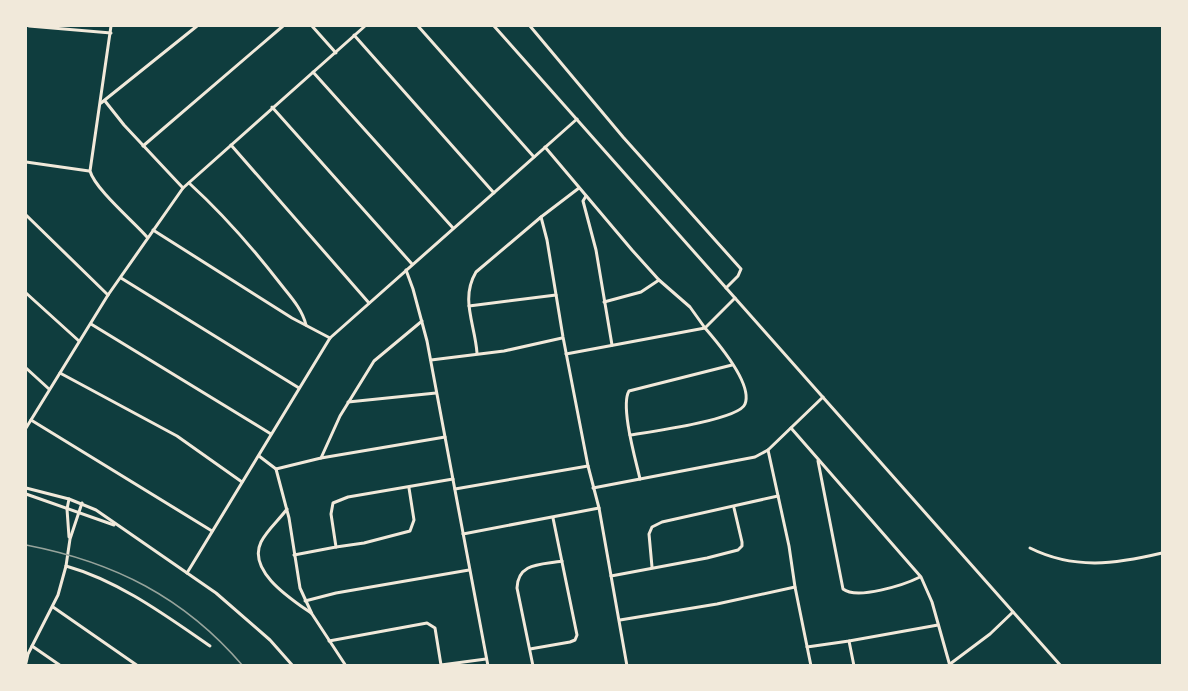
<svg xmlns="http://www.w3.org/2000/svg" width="1188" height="691" font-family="Raleway,sans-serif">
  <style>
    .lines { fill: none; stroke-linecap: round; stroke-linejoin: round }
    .minor { stroke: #f1e9da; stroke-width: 3 }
    .rail { stroke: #97a49c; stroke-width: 1.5 }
  </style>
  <rect width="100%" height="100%" fill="#0f3d3e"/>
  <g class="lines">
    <g class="minor">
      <polyline points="29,26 111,33"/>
      <path d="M111 26 90 171C95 189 133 221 147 237"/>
      <polyline points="312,26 336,53"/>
      <polyline points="418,26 534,157"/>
      <polyline points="494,26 1061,666"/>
      <polyline points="530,26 623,137 741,269 738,276 726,288"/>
      <polyline points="354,35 494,193"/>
      <polyline points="313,72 453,228"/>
      <polyline points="105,101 124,125 183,188"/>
      <polyline points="101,103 197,26"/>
      <polyline points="272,107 412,264"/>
      <polyline points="231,145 369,303"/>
      <polyline points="143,146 283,26"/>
      <polyline points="545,147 632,250 659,280 690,307 705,328 735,298"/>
      <polyline points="26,162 89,171"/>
      <path d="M189 183C223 214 251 246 279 282 289 295 302 308 306 325"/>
      <polyline points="586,196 583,201 596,250 612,345"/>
      <polyline points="26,215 108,295"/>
      <polyline points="541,217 547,240 563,337 588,466 599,508 627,666"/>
      <polyline points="153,230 292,318 330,338"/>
      <polyline points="406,270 413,289 427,341 488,666"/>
      <polyline points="121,278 299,388"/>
      <polyline points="26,293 79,341"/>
      <polyline points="604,302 641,292 659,280"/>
      <polyline points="469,306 556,295"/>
      <polyline points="91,324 271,434"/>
      <path d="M477 353C475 324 460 299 476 272L541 217 579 188"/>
      <path d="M566 354 705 328C718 343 753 384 745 404 739 420 649 432 630 435"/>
      <polyline points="431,360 504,351 562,338"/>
      <polyline points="26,368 49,389"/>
      <polyline points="60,373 177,436 242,482"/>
      <polyline points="348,402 436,393"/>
      <polyline points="31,420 212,531"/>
      <polyline points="26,428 108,295 183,188 365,26"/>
      <polyline points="791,428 921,577 932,602 950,666"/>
      <polyline points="768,450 789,546 795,587 811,666"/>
      <polyline points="259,456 276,469 321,458 340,416 374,361 422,321"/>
      <polyline points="321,458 445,437"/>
      <path d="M818 461 843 589C857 600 904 585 920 577"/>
      <polyline points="276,469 289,518 300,588 312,614 346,666"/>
      <path d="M640 479C636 461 620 406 629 391L732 365"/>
      <polyline points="26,488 69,499 96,510 216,593 270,640 293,666"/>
      <polyline points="593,488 755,457 768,450 823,397"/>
      <polyline points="455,489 588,466"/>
      <polyline points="26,494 114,525"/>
      <polyline points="69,499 67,509 69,537"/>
      <path d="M287 509C279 520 267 530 261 542 247 571 291 599 311 613"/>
      <polyline points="463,534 599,508"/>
      <polyline points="336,547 364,543 410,531 414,520 409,488"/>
      <path d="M1030 548C1074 570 1116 564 1162 553"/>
      <polyline points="294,555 336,547 331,514 333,503 348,497 453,479"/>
      <path d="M66 566C119 581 165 615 210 646"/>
      <polyline points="652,567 649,534 652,527 662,522 778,496"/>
      <polyline points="187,573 330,338 577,119"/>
      <polyline points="611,576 707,558 738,550 742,546 742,542 734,508"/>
      <polyline points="305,601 336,593 469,570"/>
      <polyline points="53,607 138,666"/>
      <polyline points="620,620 717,604 795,587"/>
      <polyline points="329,641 427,623 435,628 441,665 486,659"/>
      <polyline points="849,641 854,666"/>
      <polyline points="32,646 61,666"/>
      <polyline points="807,647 849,641 938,625"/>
      <polyline points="530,649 570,642 575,640 577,635 553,518"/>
      <polyline points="26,663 28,654 58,595 66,566 70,539 82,503"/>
      <polyline points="950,664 990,634 1013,612"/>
      <path d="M533 666 517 588C518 562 542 565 562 561"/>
    </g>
    <path class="rail" d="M26 545C114 562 184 597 243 666"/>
  </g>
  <rect width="1188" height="691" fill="none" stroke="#f1e9da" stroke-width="54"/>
</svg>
